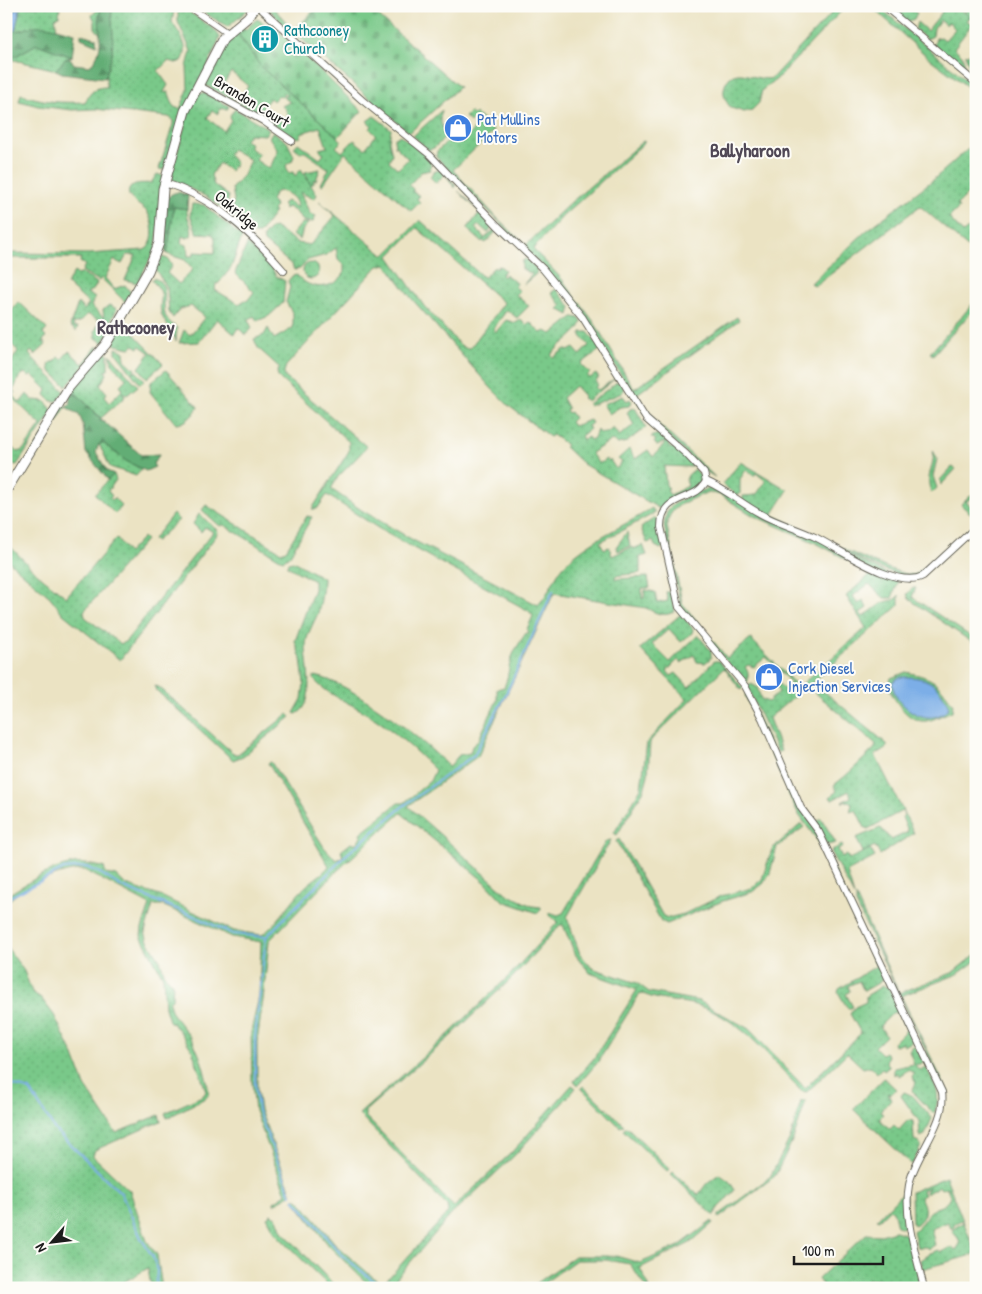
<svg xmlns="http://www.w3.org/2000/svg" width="982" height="1294" font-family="'Patrick Hand',sans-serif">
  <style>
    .grass { fill: url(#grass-dots); stroke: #4a7252; fill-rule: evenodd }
    .forest { fill: url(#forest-firs); stroke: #3f6448 }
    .cemetery { fill: url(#cemetery-stones); stroke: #4a7252 }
    .water { fill: #7baee7; stroke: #4c6582 }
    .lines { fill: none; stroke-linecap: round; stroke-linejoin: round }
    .stream { stroke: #7baee7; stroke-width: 2 }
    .street-casing { stroke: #646256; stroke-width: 8 }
    .secondary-casing { stroke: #646256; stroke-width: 11 }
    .street { stroke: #fff; stroke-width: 6 }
    .secondary { stroke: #fff; stroke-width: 9 }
    .labels { text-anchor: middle; stroke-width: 4; stroke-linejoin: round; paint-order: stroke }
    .culture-label { font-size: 16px; fill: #0d838f; stroke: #fdfcf7; text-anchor: start }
    .street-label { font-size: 16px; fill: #1c1c1c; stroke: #fdfcf7 }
    .shop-label { font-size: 16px; fill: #366cbe; stroke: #fdfcf7; text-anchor: start }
    .quarter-label { font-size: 19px; font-weight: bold; fill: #504856; stroke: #fdfcf7 }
  </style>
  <defs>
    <pattern id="grass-dots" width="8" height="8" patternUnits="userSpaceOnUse" patternTransform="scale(1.25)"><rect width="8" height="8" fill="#79c989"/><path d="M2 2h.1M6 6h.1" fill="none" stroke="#68ac76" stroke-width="1.8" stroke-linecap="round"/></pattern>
    <pattern id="forest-firs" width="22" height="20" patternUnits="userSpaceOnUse" patternTransform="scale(1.25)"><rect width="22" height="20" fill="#62ad75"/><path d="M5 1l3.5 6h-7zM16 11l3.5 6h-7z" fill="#508c5f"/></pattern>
    <pattern id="cemetery-stones" width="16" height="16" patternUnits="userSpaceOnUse" patternTransform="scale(1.25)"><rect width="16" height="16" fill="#79c989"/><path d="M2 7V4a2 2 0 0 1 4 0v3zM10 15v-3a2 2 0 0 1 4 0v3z" fill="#68ac76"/></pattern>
  </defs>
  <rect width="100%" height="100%" fill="#fdfcf7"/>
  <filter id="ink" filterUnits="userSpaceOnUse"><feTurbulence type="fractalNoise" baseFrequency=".02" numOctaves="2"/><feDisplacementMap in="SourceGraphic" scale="10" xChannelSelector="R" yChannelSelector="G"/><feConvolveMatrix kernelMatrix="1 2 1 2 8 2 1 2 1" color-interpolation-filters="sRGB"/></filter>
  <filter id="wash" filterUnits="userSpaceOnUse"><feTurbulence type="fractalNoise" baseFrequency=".0096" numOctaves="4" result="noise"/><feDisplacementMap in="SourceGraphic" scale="20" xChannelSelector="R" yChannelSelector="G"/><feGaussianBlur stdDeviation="1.12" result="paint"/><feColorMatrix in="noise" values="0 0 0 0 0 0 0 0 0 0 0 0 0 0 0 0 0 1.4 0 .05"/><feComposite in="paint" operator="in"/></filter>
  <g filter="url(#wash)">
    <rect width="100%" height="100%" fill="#ebe3c3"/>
    <g class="grass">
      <path d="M21 6H60L59 16 55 18 57 29C41 23 30 29 15 31Z"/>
      <polygon points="102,6 99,16 100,34 95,28 95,21 92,15"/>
      <path d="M111 6H175L172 22C179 34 191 46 182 61L176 63 168 61 158 71 168 85 164 92 166 93 168 91 174 107 180 109 188 90 187 67 191 51 178 22V10L182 7 214 29 220 37 164 170 159 169 173 124V120L169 117 95 109 72 110 38 106 19 101 21 94C43 102 62 103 85 102 91 91 95 87 107 87 104 75 109 67 112 55 114 38 109 23 111 6Z"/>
      <polygon points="198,6 208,6 212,9 214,6 252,6 228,27 198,9"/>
      <polygon points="266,6 272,6 294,31 318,6 321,6 293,35"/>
      <path d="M838 6H846L777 79 762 90 759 103 752 110 744 112 731 108C725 101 722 94 725 85 734 62 757 83 772 78Z"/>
      <polygon points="871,6 878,6 976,88 976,93 930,59"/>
      <polygon points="888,6 899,8 912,6 910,8 917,13 914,19 906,22"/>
      <path d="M936 6H957C959 12 967 11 970 18L966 20 972 24 954 48 962 55 965 65 962 66 934 45 936 38 941 37 945 40 955 29 949 22 946 25 940 20 934 28 933 36 927 39 915 30 917 22 927 31 942 12Z"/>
      <polygon points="960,6 969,6 971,10 973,9 970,6 976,6 976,23"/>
      <polygon points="242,27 245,30 239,36 261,67 342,141 336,147 342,152 354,140 365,149 376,135 370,129 372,126 367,121 374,116 391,129 389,141 392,154 389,161 398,169 408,159 395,146 394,139 400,135 431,160 430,170 421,172 409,185 413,189 413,192 420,196 417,199 420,202 411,211 345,153 323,185 321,184 329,169 305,152 300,152 294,147 298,143 320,159 324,154 319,149 327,147 320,127 301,133 301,137 297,138 267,120 270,115 279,121 289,121 286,110 282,106 290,102 283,97 287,95 284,93 282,97 279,95 273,101 270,98 262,108 266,114 262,117 237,102 248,86 231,72 223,85 235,92 236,96 234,100 205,85 204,82 221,45"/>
      <polygon points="37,44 72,57 65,59 56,70 10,59"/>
      <polygon points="970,54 969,58 976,59 976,78 967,71 969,65 965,55"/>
      <path d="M204 93 229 106 227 110 221 108 218 114 212 110 207 118 224 131 231 120 230 115 235 109 269 129 265 135 249 134 245 140 251 144 249 147 259 154 256 160 269 169 278 151 269 137 273 131 287 142 294 156 292 161 286 165 288 173 293 172 295 176 301 169 317 195 314 199 300 192 310 214 316 216 313 222 303 221 296 212 288 207 283 210 285 208 282 204 286 201 291 203 297 208C297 198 289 193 280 191L276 192 271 200 276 207 273 210 275 212 259 234H254L241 221 231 215 234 200 232 188 243 175 250 160 232 149 228 154 236 163 230 171 219 163 211 175 214 185 229 196 227 205 220 207 207 197 173 180 171 175 187 118 198 94Z"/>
      <polygon points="442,110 440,118 445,138 434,148 428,150 413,136"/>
      <polygon points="470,112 473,115 475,113 494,131 453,170 497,218 526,245 569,204 643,141 645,142 563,216 533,249 561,278 594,322 634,389 737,317 739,320 637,394 656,422 715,477 705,471 648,418 576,304 542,266 436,157 437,151 447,142 455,143 463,136 465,138 475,128 473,125 476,122 473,119 470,122 465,117"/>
      <polygon points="976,142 976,201 968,194 957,205 959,208 949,218 963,233 976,222 976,252 971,250 920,206 819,283 814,286 811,283 865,232 933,180"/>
      <polygon points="320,169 316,180 313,180 314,183 311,185 305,172"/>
      <polygon points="439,170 442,171 455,184 455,188 445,174 436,183 430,177 433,172"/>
      <path d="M157 174 163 176 156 249 137 283 125 280 136 255H127L122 264 114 260 105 278 114 289 125 285 131 293 125 302 101 278 99 281 82 271 85 265 80 262 81 258H6V253L89 254 144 250C156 245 154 222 147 212 142 205 120 197 132 186 136 182 145 184 151 183Z"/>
      <polygon points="458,191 494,225 488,233 479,225 475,228 484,237 483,240 496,228 498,229 486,243 483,241 482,242 467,229 480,212"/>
      <path d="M319 201 383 255H385L420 220 484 278 493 268 500 266 505 270 501 275 503 277 505 274 517 283 515 287 520 291 516 295 529 306 517 318 507 310 493 329 496 332 506 320 516 323 521 319 526 325 530 322 541 333 545 331 552 334 573 317 579 318 582 322C579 334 559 344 551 355L554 357 565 349 568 351 574 348 580 355 589 345 581 336V332H588L601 349 581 364 590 373 587 376 590 378 596 374 599 378 595 381 598 385 595 387 598 390 617 377 587 401 582 398 584 396 575 386 562 398 568 409 566 410 568 413 570 412 574 418 570 422 573 426 590 420 592 423 588 426 590 429 581 436 583 440 588 437 590 440 594 438 597 430 599 433H607L613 428 619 436 634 425 627 413 630 409 635 408 646 427 627 442 618 444 612 440 591 453 599 464 606 459 608 462 610 460 616 469 622 462 618 459 629 449 635 459 648 450 653 457 667 441 670 448H676L691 464V467L664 466 666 485 669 488 667 490 670 495 688 486 686 480 688 475 695 469 703 479C701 492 670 498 660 509L583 464 565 447 567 445 553 435 550 437 509 406 492 389 412 299 386 264 378 266 286 366 284 372 285 377 367 447 338 477 331 489 363 511 413 540 538 605C550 593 554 576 565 564 589 539 624 527 652 508L655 513 600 542 604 549 609 547 612 556 632 547 633 549 643 545 647 555 640 557V573L615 576 616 579 648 577 650 588H642V599L644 598 645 590 655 592 657 603 668 601 666 592H671L675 611C665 618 656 613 646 608L554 593 478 756 408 806 507 894 532 906 541 907V910L538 913 503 901 485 882 401 813 337 871 269 941 263 1000 257 1042V1089L260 1110 292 1194 274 1204V1202L286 1194 255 1111 252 1082 251 1032 259 996 261 942 232 937 162 905H153L145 932 148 941 159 958 165 975 173 983 172 999 169 1002C171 1018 186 1028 193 1042 202 1058 206 1075 209 1093L207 1097 167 1118 165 1113 204 1095 206 1091 192 1050 179 1030 169 1021 165 1008 163 977 141 936 142 928 150 905 84 870C66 868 16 889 6 904V896C26 884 49 868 73 864 83 862 94 866 104 867L106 874 117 876 126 885 163 897 234 931 262 935C278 923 288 905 302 890 310 881 321 876 329 866L268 763 271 762 324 847 336 860 343 857 341 851 351 843H357L361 836 360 833 398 803H404L430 781 435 770C413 748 392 729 366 713 348 702 328 695 313 679L314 676C348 680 426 741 449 767L459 755 470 753 472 746 478 741 497 700V689L504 687C508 678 508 672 510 663 513 652 520 642 526 633H529L527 629 533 616 529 611 384 532 327 495 317 509H312L349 451V442L278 377 277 372 280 368 258 348 254 339 264 335 268 328 274 339 293 328V314L286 302 290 287 288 281 292 276 297 275C310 291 332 290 344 274V265L338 259 336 248 326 255 308 260 300 269 294 270 292 265 264 242 263 237 271 228 274 227 298 243 310 245 335 216ZM417 228 504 303 470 348H465L459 344 424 306 389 256Z"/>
      <path d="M192 204 204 205 242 237 231 268 218 284 216 283 215 290 239 304 245 300 247 301 254 292 235 273 247 244 271 266 276 276 285 281 283 303 269 316 257 321 254 316 248 320 252 328 246 335 238 328 234 334 217 319 199 342 179 343 184 330 190 335 205 317 191 306 180 309 173 318 169 312 167 287 155 269 162 257 168 259 172 266 167 273 179 284 193 269 185 260 167 254 174 207 187 209C186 219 194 226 191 236L187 238 182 236 181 243 187 245 188 256H194V252L215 253V238L212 234 197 233 190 215Z"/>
      <polygon points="302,223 309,223 303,229 300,240 292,235"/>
      <polygon points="526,259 537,269 536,274 524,284 532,274 522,269 522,261"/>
      <circle cx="311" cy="271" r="8"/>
      <polygon points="74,272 78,275 82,273 97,283 94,289 87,293 95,298 91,306 104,318 103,310 109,305 117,309 109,324 113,327 103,343 96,338 95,331 100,321 87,314 81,321 73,324 74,327 78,327 76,331 70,326 78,303 84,310 89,304 67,284"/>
      <path d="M153 278C173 284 160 303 166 317 168 321 173 325 177 328L176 341C173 331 166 325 162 316 156 299 170 297 151 280Z"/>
      <polygon points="556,289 571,307 569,315 558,309 562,306 551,293"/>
      <polygon points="976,300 976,307 933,355 930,353"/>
      <path d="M19 302 47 329 43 334 46 337 43 341 46 345 35 355 31 351 29 354 64 391 58 401H51L45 395 47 390 32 375 29 377 25 373C16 377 18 384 13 390L15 393 13 395 20 403 27 394 33 400 45 401 53 411 17 465 6 463V445L19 452 24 449 41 425 6 392V370L18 351 6 339V317Z"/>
      <polygon points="122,321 163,364 147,378 139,368 150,353 140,346 139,348 134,345 130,348 116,345 111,341"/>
      <polygon points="97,346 99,348 97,352 66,386 50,371 49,366 51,362 55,362 58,357 62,359 69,351 83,364"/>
      <polygon points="116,348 124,351 125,360 135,369 133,372 136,371 145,380 140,384 116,353"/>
      <polygon points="103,352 108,354 108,370 105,371 107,374 100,385 107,393 104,397 109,403 123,389 120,385 126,379 112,364 110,354 138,386 127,395 122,392 125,397 101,418 73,390 69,395 72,387"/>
      <path d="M166 370 198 407C194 415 185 424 176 424L150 392 151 382Z"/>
      <polygon points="617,382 621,383 624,388 622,393 589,406 588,404"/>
      <polygon points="623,396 627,401 630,399 632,401 629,406 620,407 609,414 603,404"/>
      <polygon points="63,404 66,407 6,500 6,494"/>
      <polygon points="658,434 667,441 657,446 654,442 656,440 651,437"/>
      <polygon points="103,443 126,461 142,469 136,476 110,467 99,444"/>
      <path d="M933 450 937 459 933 476 937 488 932 493C923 478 936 465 933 450Z"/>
      <path d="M741 462 788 490 772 515C796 524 900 581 916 574 929 568 958 537 972 526V521L973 525 918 577H905L879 568 743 502V496L756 495 766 481 756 473 754 476 746 470 740 479V494L736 495 722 484Z"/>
      <polygon points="952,467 956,469 941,485 940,480"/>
      <polygon points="114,474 116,480 108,491 112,496 110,498 112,500 114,498 122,506 115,514 95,494"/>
      <path d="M716 488 899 580 892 598H884L869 584 853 596 858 604 863 600 867 608 860 613 863 617 882 603 896 599 899 595V605L813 682 887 744V747L875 755 914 833 880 855 875 846 863 852 856 838 880 828 882 829 891 840 908 832 902 817 904 815 902 811 868 829 865 828 856 810 850 812 852 804 849 801 842 802 851 797 849 791 832 800 830 797 837 791 834 785C849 774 861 761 875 748L876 744 812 690 805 687 769 718 781 751 778 753 748 689 749 685 751 684 757 687 761 699 768 702 779 692 775 686 779 684 784 689 791 683 766 657 754 667 748 665 745 667 748 672V681L744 683 681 606 664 526C665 521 665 515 668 510 675 500 704 488 716 488ZM708 492 720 495 754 516 816 543 872 573 846 596 866 628 801 685 797 686 751 639 727 658 682 603 667 526C668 505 691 500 708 492Z"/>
      <polygon points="976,490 975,495 966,502 976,510 976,518 961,505"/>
      <polygon points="206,505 281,552 286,550 307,516 312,517 290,555 284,560 280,559 224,525 220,526 202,510"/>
      <polygon points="173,514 179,520 156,541 153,539"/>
      <polygon points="199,514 218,531 216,536 120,660 63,614 50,597 6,559 6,542 34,571 66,597 117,538 128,553 143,537 146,540 84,611 85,617 121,644 126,641 213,532 205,527 201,532 193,524"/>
      <polygon points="654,518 657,519 663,547 661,549 655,546 653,541 647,543 641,528"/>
      <polygon points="627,532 630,546 618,551 616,547"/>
      <path d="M293 561 323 578C323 590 321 602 318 613 314 623 306 635 306 646 306 663 317 706 296 714L294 713 302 699 304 683 301 659 295 641 314 589V581L287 566 288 562Z"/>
      <polygon points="913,588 916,588 912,597 976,640 976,645 909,599 907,594"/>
      <polygon points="681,614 693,629 692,633 681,642 669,629 652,644 670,662 698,635 711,651 711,658 705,663 697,662 694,655 681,663 678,660 667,671 671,676 676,673 689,687 714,661 719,661 743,688 741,690 724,668 652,739 650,742 648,775 644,790 617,835 614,833 641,788 647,742 687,699 640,649"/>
      <path d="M906 672C934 678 937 681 953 704L952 711C944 714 934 720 926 721 908 723 894 700 888 686L891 678Z"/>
      <polygon points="154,686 159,687 234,754 238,754 288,714 291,717 243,756 233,760 156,690"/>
      <polygon points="747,694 792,794 814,827 883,977 880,982 864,991 859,981 848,986 850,991 846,994 853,1007 848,1009 838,992 839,989 876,966 817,840 799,815 789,795 745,695"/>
      <polygon points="821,818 836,843 827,845 816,822"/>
      <polygon points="801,824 804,827 777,847 770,873 763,884 752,892 723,901 667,924 661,921 616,841 619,839 663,916 668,918 684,914 721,896 752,888 762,879 772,849"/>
      <path d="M611 840 567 917 580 954 592 968 637 983 649 992 699 1001 749 1029 805 1088 861 1033 850 1014 855 1007 866 1002V996L882 986 888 987 905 1020 903 1024 901 1016 894 1012 880 1026 886 1036 875 1047 882 1054 885 1052 888 1055 886 1062 890 1066 884 1071 882 1068 877 1073 871 1066 863 1068 847 1053 807 1092 801 1091C772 1059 742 1020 699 1006 680 1000 661 1002 643 994L639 995 598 1062 578 1085 574 1081 594 1058 637 990 590 973 575 954 563 925H560L513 977 451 1036 365 1111V1116L454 1207 511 1153 572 1085 576 1088 514 1156 451 1215 388 1288H372L330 1247 293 1199H298L338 1247 382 1285 445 1216 448 1212 447 1206 359 1114 449 1034 510 975 558 922 549 915V912L558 915 563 913 606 841Z"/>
      <polygon points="842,845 843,847 838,850 842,857 847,855 849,859 870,849 875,857 847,872 854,896 831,853 832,850"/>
      <polygon points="856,897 899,993 952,973 976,954 976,961 958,974 901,996 948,1092 947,1095 856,904"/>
      <polygon points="6,946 24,971 32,992 41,998 54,1015 74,1056 85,1086 116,1133 159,1115 161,1121 95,1150 93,1156 130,1191 147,1241 157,1255 162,1288 151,1288 148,1268 114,1288 6,1288"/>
      <polygon points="908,1028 913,1038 912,1042 904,1046 903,1043 894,1046 893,1043"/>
      <path d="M913 1046 916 1047 924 1063 915 1065 919 1070 926 1067C935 1086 942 1093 934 1114L912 1091 916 1083 912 1077 914 1073 908 1070 899 1076 897 1073 894 1075V1068L914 1064 909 1051Z"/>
      <polygon points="884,1078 896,1089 891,1094 888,1093 891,1099 880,1112 883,1114 879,1119 890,1129 894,1125 899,1130 908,1120 913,1121 914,1140 919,1142 921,1146 912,1165 853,1109"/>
      <polygon points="583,1086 624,1125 620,1127 581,1088"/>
      <polygon points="904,1092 913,1096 932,1118 925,1135 920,1137 919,1121 901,1096"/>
      <polygon points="801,1101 806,1101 794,1137 775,1176 719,1218 719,1215 770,1177 791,1136"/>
      <polygon points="627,1127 670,1169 667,1171 623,1130"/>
      <polygon points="673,1172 698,1195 707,1183 719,1174 729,1181 735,1190 718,1208 714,1216 671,1174"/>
      <path d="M946 1177 976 1254 922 1269 920 1260 929 1255 930 1253 938 1250 941 1252 952 1247 956 1250 960 1244 958 1238 952 1231 957 1225 963 1223 962 1220 955 1223 952 1229 948 1222 931 1229 935 1245 928 1249 926 1247H917L913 1231C921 1224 923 1221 929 1213 935 1205 945 1209 950 1197L947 1187 941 1189 939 1186 926 1194 925 1191 930 1187 922 1190 924 1195 920 1197C926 1208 927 1217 915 1225L912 1223 911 1192Z"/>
      <polygon points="905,1190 908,1223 903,1228 897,1226 893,1210 890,1209 879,1220 877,1219"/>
      <polygon points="271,1214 277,1218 282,1231 337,1288 331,1288 276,1234 267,1217"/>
      <polygon points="712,1221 713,1223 690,1243 640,1268 650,1288 646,1288 630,1264 606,1260 576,1260 537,1288 530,1288 575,1256 616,1256 640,1263 679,1246"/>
      <polygon points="895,1231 910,1236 922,1288 888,1288 887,1281 867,1279 867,1288 824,1288 818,1279 866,1234 881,1235"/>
    </g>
    <g class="forest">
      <path d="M6 6H21L20 9 17 8 10 29C19 33 25 28 34 26 47 24 62 30 75 33L72 57 37 44 10 59 6 58Z"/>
      <path d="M102 6H111L113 34 112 55 105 78 62 73 56 70 65 59H71L74 64 90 66C109 45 94 28 102 6Z"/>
      <polygon points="81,34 96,38 97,45 81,38"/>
      <path d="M178 192 188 195 187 209 174 207 167 254C160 247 163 207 168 198 170 194 174 193 178 192Z"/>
      <polygon points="73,390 97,415 141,455 160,454 153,464 155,467 146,471 126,461 103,443 99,444 96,452 107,471 114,474 108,480 86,453 83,424 79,415 66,407 71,404 69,395"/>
    </g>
    <g class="cemetery">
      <polygon points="321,6 367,6 459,87 409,133 295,33"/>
      <polygon points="257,19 276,31 278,30 362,111 338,137 261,67 239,35"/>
    </g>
    <g class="water">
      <path d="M17 8 20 9 15 31 10 29C8 20 11 15 17 8Z"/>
      <path d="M900 677C925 676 939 682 949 707 931 732 893 706 892 682Z"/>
    </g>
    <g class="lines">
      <g class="stream">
        <polyline points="6,899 64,869 86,867 100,873 122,887 194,916 233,934 266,937"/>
        <polyline points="6,1083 30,1090 55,1130 121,1193 142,1240 153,1257 157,1270 156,1288"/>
        <polyline points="291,1195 258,1111 255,1084 255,1037 266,937 347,854 402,807 474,755 504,698 553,591"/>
        <polyline points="294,1199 342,1255 382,1288"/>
      </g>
    </g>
  </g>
  <g filter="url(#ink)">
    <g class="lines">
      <defs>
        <g id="street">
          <polyline points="188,6 227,33"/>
          <path d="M258 6 362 100 430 155 497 225 543 269 583 318 646 419 686 454 704 473 706 481C725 489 741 503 759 513 776 523 796 528 815 537 840 549 896 590 923 576L976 527"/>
          <polyline points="884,6 976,83"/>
          <polyline points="198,85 263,121 292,141"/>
          <path d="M164 183C212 196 252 234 284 271"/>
          <path d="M706 481C696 503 661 492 661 527L679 607 745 686 762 718 801 808 819 832 942 1092C947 1123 914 1156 909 1185 903 1216 917 1258 924 1288"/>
        </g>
        <polyline id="secondary" points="6,491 69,387 106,344 148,271 159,243 163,189 185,111 223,38 248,17 256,6"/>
      </defs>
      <use href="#street" class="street-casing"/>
      <use href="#secondary" class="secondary-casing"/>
      <use href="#street" class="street"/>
      <use href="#secondary" class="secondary"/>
    </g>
  </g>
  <defs>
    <symbol id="building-disc" viewBox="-11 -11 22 22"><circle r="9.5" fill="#0f9aa8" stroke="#fdfcf7"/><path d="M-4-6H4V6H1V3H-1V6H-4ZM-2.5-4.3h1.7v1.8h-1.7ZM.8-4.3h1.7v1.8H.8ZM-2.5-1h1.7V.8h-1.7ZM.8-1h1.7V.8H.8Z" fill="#fff"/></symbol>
    <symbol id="shop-disc" viewBox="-11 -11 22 22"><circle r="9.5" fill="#3f7fe0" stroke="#fdfcf7"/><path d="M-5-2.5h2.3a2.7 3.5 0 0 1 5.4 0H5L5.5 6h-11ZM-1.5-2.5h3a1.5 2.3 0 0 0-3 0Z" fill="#fff"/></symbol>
  </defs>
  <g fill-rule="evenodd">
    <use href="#building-disc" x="249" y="23" width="32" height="32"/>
    <use href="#shop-disc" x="442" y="112" width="32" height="32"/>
    <use href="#shop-disc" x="753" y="661" width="32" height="32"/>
  </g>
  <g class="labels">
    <g class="culture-label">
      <text x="284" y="36">Rathcooney<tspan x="284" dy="18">Church</tspan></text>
    </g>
    <g class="street-label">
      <text transform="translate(252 101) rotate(31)" y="6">Brandon Court</text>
      <text transform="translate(237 210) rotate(40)" y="6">Oakridge</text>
    </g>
    <g class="shop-label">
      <text x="477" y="125">Pat Mullins<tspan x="477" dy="18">Motors</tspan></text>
      <text x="788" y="674">Cork Diesel<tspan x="788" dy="18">Injection Services</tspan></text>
    </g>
    <g class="quarter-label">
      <text x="750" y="157">Ballyharoon</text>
      <text x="136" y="334">Rathcooney</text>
    </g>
  </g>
  <rect width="982" height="1294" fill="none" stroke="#fdfcf7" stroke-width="25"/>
  <g transform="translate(52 1242) rotate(242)" stroke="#fdfcf7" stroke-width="4" paint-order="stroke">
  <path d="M0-4L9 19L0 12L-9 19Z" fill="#1c1c1c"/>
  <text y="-8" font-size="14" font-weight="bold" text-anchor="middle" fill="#1c1c1c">N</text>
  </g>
  <path d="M794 1256v8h89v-8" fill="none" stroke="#1c1c1c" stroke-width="2.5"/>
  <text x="802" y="1256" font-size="15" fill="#1c1c1c" stroke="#fdfcf7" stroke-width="4" paint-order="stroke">100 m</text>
</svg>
